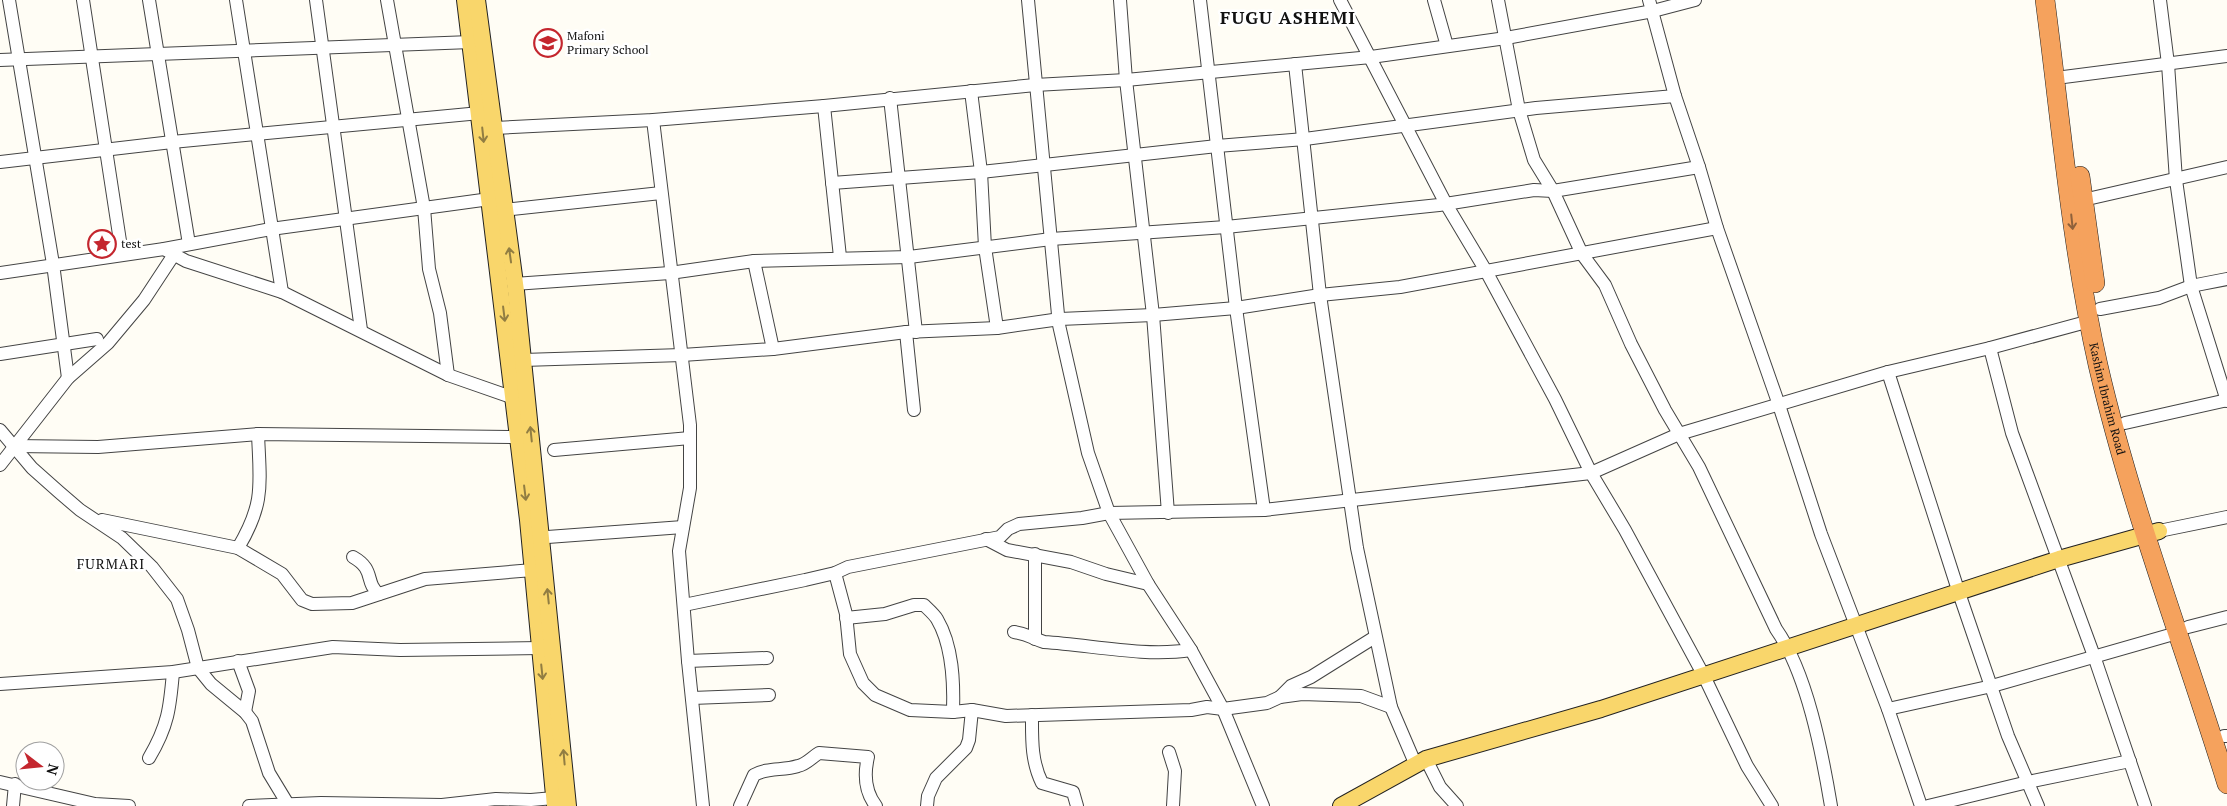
<svg xmlns="http://www.w3.org/2000/svg" width="2227" height="806" font-family="'PT Serif',serif">
  <style>
    .lines { fill: none; stroke-linecap: round; stroke-linejoin: round }
    .minor-casing { stroke: #444; stroke-width: 14 }
    .major-casing { stroke: #222; stroke-width: 18 }
    .highway-casing { stroke: #222; stroke-width: 20 }
    .minor { stroke: #fff; stroke-width: 12 }
    .major { stroke: #f9d66b; stroke-width: 16 }
    .highway { stroke: #f5a25d; stroke-width: 19 }
    .oneway { stroke: #917d42 }
    .oneway2 { stroke: #8e613b }
    .labels { text-anchor: middle; stroke-width: 5; stroke-linejoin: round; paint-order: stroke }
    .poi-label { font-size: 12px; fill: #111; stroke: #fff; text-anchor: start }
    .street-label { font-size: 12px; fill: #111; stroke: #fff }
    .neighbourhood-label { font-size: 14px; letter-spacing: 1px; fill: #111; stroke: #fff }
    .district-label { font-size: 18px; font-weight: bold; letter-spacing: 1px; fill: #111; stroke: #fff }
  </style>
  <rect width="100%" height="100%" fill="#fffdf5"/>
  <g class="lines">
    <defs>
      <g id="minor">
        <polyline points="9,0 53,264 68,378"/>
        <polyline points="83,0 122,254"/>
        <polyline points="149,0 189,244"/>
        <polyline points="236,0 282,292"/>
        <polyline points="316,0 361,330"/>
        <polyline points="387,0 424,208 429,269 440,313 448,375"/>
        <polyline points="1028,0 1059,325 1088,453 1109,513 1148,584 1191,650 1223,709 1263,806"/>
        <polyline points="1120,0 1126,80 1153,315 1168,513"/>
        <polyline points="1200,0 1236,308 1264,510"/>
        <polyline points="1340,0 1446,204 1486,271 1555,399 1591,473 1625,530 1704,676 1747,766 1772,806"/>
        <polyline points="1434,0 1447,46"/>
        <path d="M1498 0 1519 110 1534 160 1553 191 1582 254 1605 285 1631 344 1665 410 1699 467 1776 629C1807 673 1822 752 1831 806"/>
        <polyline points="1649,0 1675,96 1699,167 1717,228 1779,405 1821,534 1888,709 1921,806"/>
        <polyline points="2160,0 2168,64 2176,180 2191,286 2227,401"/>
        <polyline points="0,60 471,42"/>
        <polyline points="1295,64 1320,295 1357,548 1391,707 1415,763"/>
        <polyline points="2056,78 2227,56"/>
        <polyline points="971,91 981,172 985,247 997,328"/>
        <polyline points="890,98 916,332"/>
        <polyline points="824,106 840,257"/>
        <polyline points="653,120 690,425 690,488 679,551 688,661 703,806"/>
        <polyline points="495,128 653,120 824,106 1035,85 1126,80 1371,57 1506,38 1653,11 1695,0"/>
        <polyline points="0,162 172,142 480,113"/>
        <polyline points="832,183 981,172 1217,146 1305,139 1536,108 1675,96"/>
        <polyline points="2083,200 2227,167"/>
        <polyline points="504,210 661,193"/>
        <polyline points="164,249 186,261 282,292 448,375 514,398"/>
        <polyline points="754,261 773,349"/>
        <polyline points="0,273 164,249 271,229 497,198"/>
        <polyline points="514,284 670,273 754,261 909,257 1051,239 1226,227 1439,205 1534,190 1553,191 1699,167"/>
        <polyline points="2100,309 2159,298 2191,286 2227,279"/>
        <polyline points="906,332 914,410"/>
        <polyline points="1990,348 2012,433 2094,656 2145,806"/>
        <polyline points="0,354 97,339"/>
        <polyline points="523,360 682,355 773,349 906,332 997,328 1060,319 1153,315 1236,308 1320,295 1400,287 1717,228"/>
        <polyline points="1888,372 1959,593 2008,736 2038,806"/>
        <polyline points="2125,423 2227,400"/>
        <polyline points="0,430 32,468 59,492 80,510 122,538 152,567 177,599 188,630 198,668 211,684 245,712 252,721 269,773 289,806"/>
        <polyline points="14,446 98,447 258,434 518,437"/>
        <polyline points="554,450 690,438"/>
        <polyline points="0,465 68,378 108,343 144,300 173,256"/>
        <polyline points="102,520 238,548 282,574 302,600 312,604 352,603 425,579 533,570"/>
        <polyline points="2159,531 2227,517"/>
        <polyline points="534,538 683,527"/>
        <polyline points="986,539 1007,550 1071,562 1106,574 1148,584"/>
        <path d="M238 548C265 503 260 484 258 434"/>
        <polyline points="1035,554 1035,639"/>
        <path d="M353 557C376 570 364 582 379 594"/>
        <polyline points="835,573 846,614 850,654 863,683 875,695 910,710 953,712 972,710 1006,716 1191,710 1207,707 1223,709 1267,703 1280,697 1302,694 1361,696 1391,707"/>
        <polyline points="684,605 805,580 835,573 848,567 1000,537 1008,529 1019,524 1082,518 1109,513 1264,510 1591,473 1679,434 1888,372 1990,348 2090,321"/>
        <path d="M846 618 885 614 914 605H924C928 609 934 614 937 619 953 646 954 683 953 712"/>
        <polyline points="2188,627 2227,617"/>
        <path d="M1014 632C1029 634 1031 638 1044 642 1092 645 1143 657 1191 650"/>
        <polyline points="238,661 249,691 245,712"/>
        <polyline points="688,661 767,658"/>
        <polyline points="0,684 173,672 333,647 400,650 540,648"/>
        <polyline points="1280,697 1291,686 1311,677 1375,637"/>
        <polyline points="692,698 769,695"/>
        <polyline points="1888,709 1992,686 2177,633"/>
        <path d="M1032 715C1032 738 1031 761 1042 783L1073 792 1077 806"/>
        <polyline points="2224,736 2227,736"/>
        <polyline points="1169,752 1175,771 1173,806"/>
        <path d="M149 758C168 726 170 708 173 672"/>
        <polyline points="1426,759 1440,787 1457,806"/>
        <polyline points="0,782 95,804 129,806"/>
        <polyline points="13,806 15,784"/>
        <polyline points="249,806 321,803 442,805 496,799 531,800 554,798"/>
        <path d="M740 806 754 775C768 767 783 771 798 766 807 764 812 757 819 753L868 757C864 774 865 792 876 806"/>
        <polyline points="927,806 928,796 936,778 966,748 969,740 972,710"/>
        <polyline points="1928,806 2028,782 2130,761"/>
      </g>
      <g id="major">
        <polyline points="465,0 528,520 555,806"/>
        <polyline points="477,0 516,291 568,806"/>
        <polyline points="1341,806 1426,759 1601,709 2059,559 2159,531"/>
      </g>
      <g id="highway">
        <path id="s1" d="M2045 0C2061 122 2071 245 2098 365 2131 508 2184 645 2227 784"/>
        <polyline points="2080,176 2095,283"/>
      </g>
    </defs>
    <use href="#minor" class="minor-casing"/>
    <use href="#major" class="major-casing"/>
    <use href="#highway" class="highway-casing"/>
    <use href="#minor" class="minor"/>
    <use href="#major" class="major"/>
    <use href="#highway" class="highway"/>
  </g>
  <defs><path id="oneway-shaft" d="M-6 0H5M1.5-3L5.5 0L1.5 3" fill="none" stroke-width="1.6" stroke-linecap="round" stroke-linejoin="round" transform="scale(1.25)"/></defs>
  <g class="oneway">
    <use href="#oneway-shaft" transform="translate(483 135) rotate(84)"/>
    <use href="#oneway-shaft" transform="translate(510 255) rotate(-98)"/>
    <use href="#oneway-shaft" transform="translate(504 314) rotate(83)"/>
    <use href="#oneway-shaft" transform="translate(531 434) rotate(-96)"/>
    <use href="#oneway-shaft" transform="translate(525 493) rotate(83)"/>
    <use href="#oneway-shaft" transform="translate(548 596) rotate(-96)"/>
    <use href="#oneway-shaft" transform="translate(542 672) rotate(84)"/>
    <use href="#oneway-shaft" transform="translate(564 757) rotate(-95)"/>
  </g>
  <use class="oneway2" href="#oneway-shaft" transform="translate(2072 222) rotate(84)"/>
  <defs>
    <symbol id="school-ring" viewBox="-11 -11 22 22"><circle r="9.5" fill="#fff" stroke="#c4262e" stroke-width="1.5"/><path d="M0-5L7-2L0 1L-7-2ZM-4 1L0 2.5L4 1V4Q0 6-4 4Z" fill="#c4262e"/></symbol>
    <symbol id="sight-ring" viewBox="-11 -11 22 22"><circle r="9.5" fill="#fff" stroke="#c4262e" stroke-width="1.5"/><path d="M0-6L1.8-2.2L6-1.7L2.9 1.2L3.7 5.4L0 3.3L-3.7 5.4L-2.9 1.2L-6-1.7L-1.8-2.2Z" fill="#c4262e"/></symbol>
  </defs>
  <g fill-rule="evenodd">
    <use href="#school-ring" x="532" y="27" width="32" height="32"/>
    <use href="#sight-ring" x="86" y="228" width="32" height="32"/>
  </g>
  <g class="labels">
    <g class="poi-label">
      <text x="567" y="40">Mafoni<tspan x="567" dy="14">Primary School</tspan></text>
      <text x="121" y="248">test</text>
    </g>
    <g class="street-label">
      <text dy="4" stroke="none"><textPath href="#s1" startOffset="404">Kashim Ibrahim Road</textPath></text>
    </g>
    <g class="neighbourhood-label">
      <text x="111" y="569">FURMARI</text>
    </g>
    <g class="district-label">
      <text x="1288" y="24">FUGU ASHEMI</text>
    </g>
  </g>
  <g transform="translate(40 766) rotate(106)"><circle r="24" fill="#ffffff" stroke="#a0a0a0"/>
  <path d="M0-4L9 19L0 12L-9 19Z" fill="#c4262e"/>
  <text y="-8" font-size="14" font-weight="bold" text-anchor="middle" fill="#111111">N</text>
  </g>
</svg>
